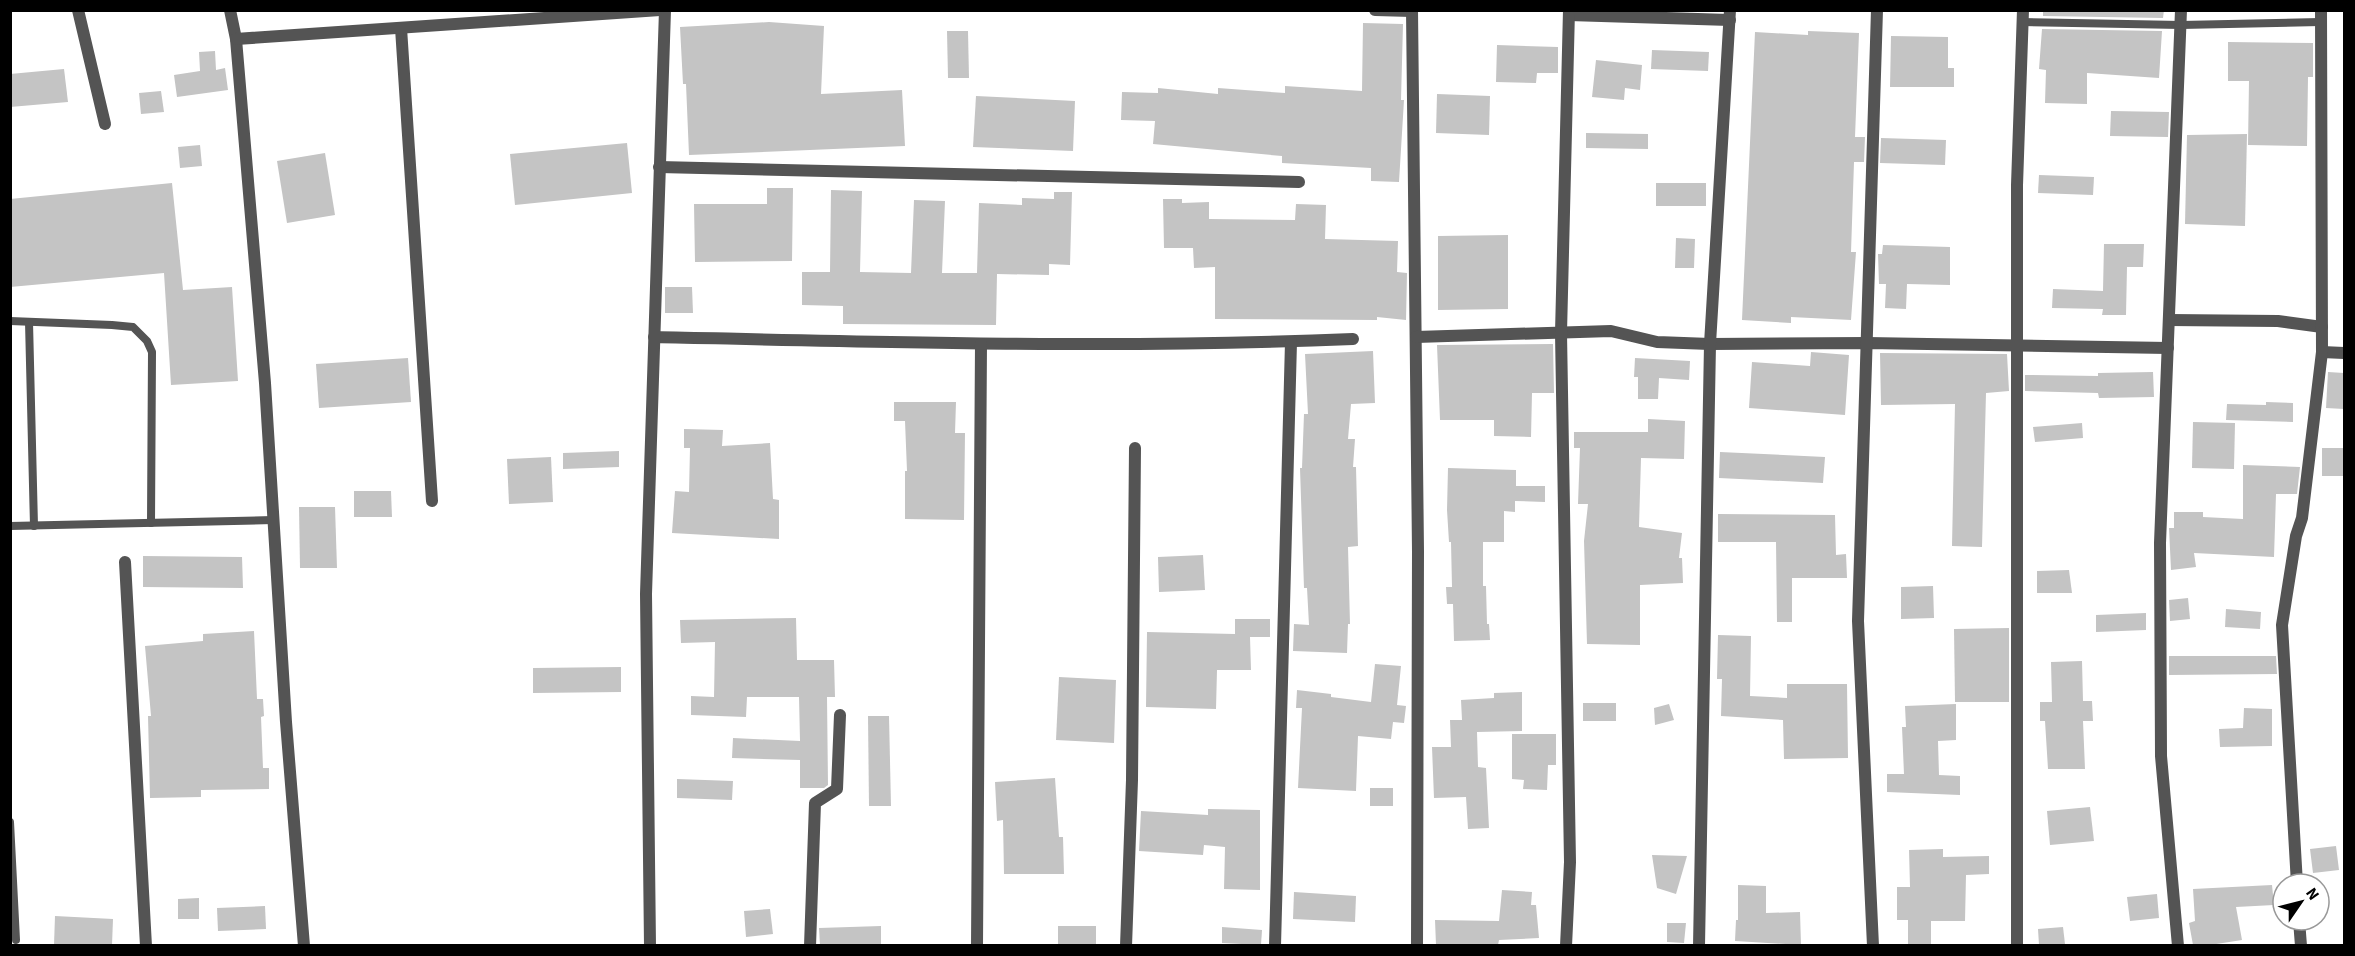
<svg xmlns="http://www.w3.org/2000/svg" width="2355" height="956" font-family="'Source Sans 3',sans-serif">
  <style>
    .building { fill: #c4c4c4 }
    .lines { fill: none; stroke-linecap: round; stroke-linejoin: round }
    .service { stroke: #545454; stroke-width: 8 }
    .minor { stroke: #545454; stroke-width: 12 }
  </style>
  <rect width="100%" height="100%" fill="#fff"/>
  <g class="building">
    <polygon points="2043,10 2164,10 2163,18 2043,16"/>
    <polygon points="769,22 824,26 821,94 902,90 905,146 689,155 686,84 683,84 680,27"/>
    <polygon points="1363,23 1403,24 1401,100 1404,100 1399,182 1371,181 1371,168 1282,163 1282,156 1153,144 1155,121 1121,120 1122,92 1158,93 1158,88 1218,94 1218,88 1285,93 1285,86 1362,91"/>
    <polygon points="2042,29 2162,31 2159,78 2087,73 2087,104 2045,103 2046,70 2039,69"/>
    <polygon points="947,31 968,31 969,78 948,78"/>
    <polygon points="1808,31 1859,33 1855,137 1865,137 1864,162 1854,162 1851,252 1856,252 1851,320 1791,317 1791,323 1742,320 1755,32 1808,35"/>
    <polygon points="1891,36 1948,37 1948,68 1954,68 1954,87 1890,87"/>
    <polygon points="2228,42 2313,43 2313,77 2308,77 2307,146 2248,145 2249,81 2228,81"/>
    <polygon points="1497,45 1558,47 1558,73 1537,73 1536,83 1496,82"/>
    <polygon points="1652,50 1709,52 1708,71 1651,69"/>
    <polygon points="215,51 216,70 225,68 228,90 177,97 174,75 200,71 199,52"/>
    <polygon points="1596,60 1642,65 1640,90 1625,88 1624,100 1592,97"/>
    <polygon points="64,69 68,102 10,107 10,74"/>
    <polygon points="161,91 164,112 141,114 139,93"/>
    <polygon points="1437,94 1490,96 1489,135 1436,133"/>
    <polygon points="976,96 1075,101 1073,151 973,147"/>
    <polygon points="2111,111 2169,112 2168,137 2110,136"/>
    <polygon points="1586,133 1648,134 1648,149 1586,148"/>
    <polygon points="2247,134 2245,226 2185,224 2187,135"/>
    <polygon points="1881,138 1946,140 1945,165 1880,163"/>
    <polygon points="627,143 632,193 515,205 510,154"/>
    <polygon points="200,145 202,166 180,168 178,147"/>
    <polygon points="325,153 335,215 287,223 277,161"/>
    <polygon points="2039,175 2094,177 2093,195 2038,193"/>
    <polygon points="172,183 183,290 232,287 238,381 171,385 164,273 10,287 10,199"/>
    <rect x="1656" y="183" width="50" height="23"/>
    <polygon points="767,188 793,188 792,261 695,262 694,204 767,204"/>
    <polygon points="831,190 862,191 860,272 911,273 914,200 945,201 942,273 977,273 979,203 1022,205 1022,198 1054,199 1054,192 1072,192 1070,265 1049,264 1049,275 997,274 996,325 843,324 843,306 802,305 802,272 830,272"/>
    <polygon points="1163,199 1182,199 1182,203 1209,202 1209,219 1295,220 1296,204 1326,205 1325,239 1398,241 1397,272 1407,273 1406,320 1377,317 1377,320 1215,319 1215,267 1194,268 1193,248 1164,248"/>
    <polygon points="1508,235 1508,309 1438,310 1438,236"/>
    <polygon points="1676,238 1695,239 1694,268 1675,268"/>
    <polygon points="2104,244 2144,244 2143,267 2127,267 2126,315 2102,315 2103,309 2052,308 2053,289 2103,291"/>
    <polygon points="1883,245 1950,247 1950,285 1907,284 1906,309 1885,308 1886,284 1879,284 1878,254 1882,254"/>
    <polygon points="665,287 692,287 693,313 665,313"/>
    <polygon points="1553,344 1554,393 1532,393 1531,437 1494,436 1494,420 1440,420 1437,345"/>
    <polygon points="1373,351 1375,403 1351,404 1348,439 1355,439 1353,467 1356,467 1358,546 1348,547 1350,624 1348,624 1347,653 1293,651 1294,624 1309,625 1307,588 1304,588 1300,468 1302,468 1304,414 1308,414 1305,354"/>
    <polygon points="1811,352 1849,355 1845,415 1749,408 1752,362 1810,366"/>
    <polygon points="1880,353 2007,354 2009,391 1986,393 1982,547 1952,546 1955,404 1881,405"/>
    <polygon points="408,358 411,402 319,408 316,364"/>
    <polygon points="1635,358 1690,361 1689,380 1659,378 1658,399 1638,399 1638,377 1634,377"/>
    <polygon points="2153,372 2154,397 2099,398 2098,393 2025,391 2025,375 2098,376 2098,373"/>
    <polygon points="2328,372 2344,373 2344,409 2326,408"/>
    <polygon points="894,402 956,402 955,433 965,433 964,520 905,519 905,471 907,471 905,421 894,421"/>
    <polygon points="2266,402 2293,403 2293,422 2226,420 2227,404 2266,405"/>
    <polygon points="1648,419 1685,421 1684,459 1641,458 1639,527 1682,533 1679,558 1682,558 1683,583 1640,585 1640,645 1587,644 1584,541 1588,504 1578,504 1580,448 1574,448 1574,432 1648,432"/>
    <polygon points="2193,422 2235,423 2234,469 2192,468"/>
    <polygon points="2082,423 2083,438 2035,442 2033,427"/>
    <polygon points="684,429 723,430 722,446 770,443 773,499 779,500 779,539 672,533 675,491 689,492 690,448 684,448"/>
    <rect x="2322" y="448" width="22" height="28"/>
    <polygon points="619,451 619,467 563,469 563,453"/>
    <polygon points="1720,452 1825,457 1823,483 1719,478"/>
    <polygon points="551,457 553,502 509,504 507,459"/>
    <polygon points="2243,465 2300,467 2297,494 2276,494 2274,557 2194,553 2196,567 2171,570 2169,528 2174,528 2174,512 2203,512 2203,517 2243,519"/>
    <polygon points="1448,468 1516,470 1516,486 1545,486 1545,502 1515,501 1515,512 1504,511 1504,542 1483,542 1483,586 1486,586 1487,624 1489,624 1490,640 1454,641 1453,604 1447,604 1446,587 1452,587 1451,542 1449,542 1447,510"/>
    <polygon points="354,491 391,491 392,517 354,517"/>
    <polygon points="299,507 335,507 337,568 300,568"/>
    <polygon points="1718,514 1835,515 1836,555 1846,554 1847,578 1792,578 1792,622 1777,622 1776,542 1718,542"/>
    <polygon points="1203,555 1205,590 1159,592 1158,557"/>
    <polygon points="143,556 242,557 243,588 143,587"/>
    <polygon points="2069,570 2072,593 2037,593 2037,571"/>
    <polygon points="1933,586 1934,618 1901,619 1901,587"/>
    <polygon points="2188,598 2190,619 2170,621 2169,600"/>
    <polygon points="2226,609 2261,612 2260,629 2225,627"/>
    <polygon points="2146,613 2146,630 2096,632 2096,615"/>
    <polygon points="796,618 797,660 834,660 835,697 827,697 828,785 824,788 800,788 800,760 732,758 733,738 800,741 799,697 747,697 746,717 691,715 691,696 714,697 715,642 681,643 680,620"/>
    <polygon points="1235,619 1270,619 1270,637 1250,637 1251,670 1217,670 1216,709 1146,707 1147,632 1235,634"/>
    <polygon points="2009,628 2009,702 1955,702 1954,629"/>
    <polygon points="254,631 257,699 263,699 264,716 261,717 263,768 269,768 269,789 201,790 201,797 150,798 148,716 151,716 145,646 203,641 203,634"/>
    <polygon points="1718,635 1751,636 1750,696 1787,698 1787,684 1847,684 1848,758 1784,759 1783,720 1721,716 1722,679 1717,679"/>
    <polygon points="2169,656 2276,656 2277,674 2169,675"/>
    <polygon points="2082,661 2083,701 2092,701 2093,721 2083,721 2085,769 2048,769 2045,721 2040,721 2040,702 2052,702 2051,662"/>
    <polygon points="1375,664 1401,666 1397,705 1406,706 1404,723 1393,722 1391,739 1358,736 1356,791 1298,788 1302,708 1296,708 1297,690 1331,694 1331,697 1371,702"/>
    <polygon points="621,667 621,692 533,693 533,668"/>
    <polygon points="1059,677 1116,680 1114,743 1056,740"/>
    <polygon points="1522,692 1522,731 1477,732 1478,767 1486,768 1489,828 1468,829 1466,797 1434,798 1432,747 1451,747 1450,720 1462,720 1461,700 1494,698 1494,693"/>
    <rect x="1583" y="703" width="33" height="18"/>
    <polygon points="1669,704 1674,720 1655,725 1654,708"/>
    <polygon points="1956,704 1956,740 1938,741 1939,775 1960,776 1960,795 1887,792 1887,774 1904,774 1902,727 1906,727 1905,706"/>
    <polygon points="2244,708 2272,709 2272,746 2220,747 2219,729 2243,728"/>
    <polygon points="868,716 889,716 891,806 869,806"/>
    <polygon points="1512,734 1556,734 1556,765 1548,765 1547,790 1523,789 1524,780 1512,779"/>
    <polygon points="1055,778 1059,837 1063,837 1064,874 1004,874 1003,820 997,821 995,782"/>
    <polygon points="677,779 733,781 732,800 677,798"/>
    <rect x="1370" y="788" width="23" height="18"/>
    <polygon points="2090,807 2094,841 2050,845 2047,811"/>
    <polygon points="1208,809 1260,810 1260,890 1224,889 1225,847 1204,845 1203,855 1139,851 1141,811 1208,815"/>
    <polygon points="2336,846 2339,870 2313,873 2310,849"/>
    <polygon points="1943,849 1943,857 1989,856 1989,874 1966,875 1965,921 1931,921 1931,945 1908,945 1908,920 1897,920 1897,887 1910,887 1909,850"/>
    <polygon points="1652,855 1687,856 1676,894 1657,888"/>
    <polygon points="1738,885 1766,886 1766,913 1800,912 1801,945 1735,941 1736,920 1738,920"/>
    <polygon points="2272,885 2274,905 2236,907 2242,940 2210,945 2193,945 2189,923 2195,921 2193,889"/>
    <polygon points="1502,890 1532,892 1531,905 1536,905 1539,938 1499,940 1498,945 1436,945 1435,920 1499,921"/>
    <polygon points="1294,892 1356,896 1355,922 1293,919"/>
    <polygon points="2157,894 2159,918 2130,921 2127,897"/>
    <polygon points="199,898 199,919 178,919 178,899"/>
    <polygon points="265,906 266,929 218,931 217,908"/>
    <polygon points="770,909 773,934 746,937 744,911"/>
    <polygon points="55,916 113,919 112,945 54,945"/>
    <polygon points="1667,923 1686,923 1684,943 1667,942"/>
    <polygon points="881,926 881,945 820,945 819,928"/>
    <rect x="1058" y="926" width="38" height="19"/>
    <polygon points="1222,927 1262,930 1261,945 1222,943"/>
    <polygon points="2063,927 2065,944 2039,945 2038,929"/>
  </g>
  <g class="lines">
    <g class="service">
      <polyline points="2022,22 2181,25 2320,22"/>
      <polyline points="10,321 112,325 133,327 147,341 152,352 151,523"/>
      <polyline points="29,322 34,526"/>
      <polyline points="10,526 273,520"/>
      <polyline points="10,822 16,940"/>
    </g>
    <g class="minor">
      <polyline points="78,10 105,124"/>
      <polyline points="230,10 236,39 265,383 286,722 304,946"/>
      <polyline points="1375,10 1412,11"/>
      <polyline points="1412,10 1418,551 1417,946"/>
      <polyline points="1569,15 1730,20"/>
      <polyline points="401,28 432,501"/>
      <polyline points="236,39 660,10"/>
      <polyline points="659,167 1299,182"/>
      <polyline points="2169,320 2278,321 2322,327"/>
      <path d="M654 337C887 342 1120 349 1353 339"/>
      <polyline points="1416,337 1611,331 1657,342 1710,344 1867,343 2168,348"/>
      <polyline points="2322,352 2344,353"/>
      <polyline points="125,562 146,946"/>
      <polyline points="2297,884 2282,625 2296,536 2302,518 2322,352 2321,10"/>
      <polyline points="2299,920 2301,946"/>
      <polyline points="650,946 646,594 665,10"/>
      <polyline points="810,946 815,803 837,789 840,715"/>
      <polyline points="977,946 981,344"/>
      <polyline points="1126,946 1132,780 1135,448"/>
      <polyline points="1275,946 1291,342"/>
      <polyline points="1566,946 1570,862 1561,333 1569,10"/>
      <polyline points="1699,946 1710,344 1730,10"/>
      <polyline points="1873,946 1858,621 1877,10"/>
      <polyline points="2017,946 2017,185 2023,10"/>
      <polyline points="2178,946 2161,756 2160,543 2181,10"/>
    </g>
  </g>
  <rect width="2355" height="956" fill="none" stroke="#000000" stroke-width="24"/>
  <g transform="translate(2301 902) rotate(55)"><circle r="28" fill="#ffffff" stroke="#999999" stroke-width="1.5"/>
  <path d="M0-4.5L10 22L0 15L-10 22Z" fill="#000000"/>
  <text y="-9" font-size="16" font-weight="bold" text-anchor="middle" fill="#000000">N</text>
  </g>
</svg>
